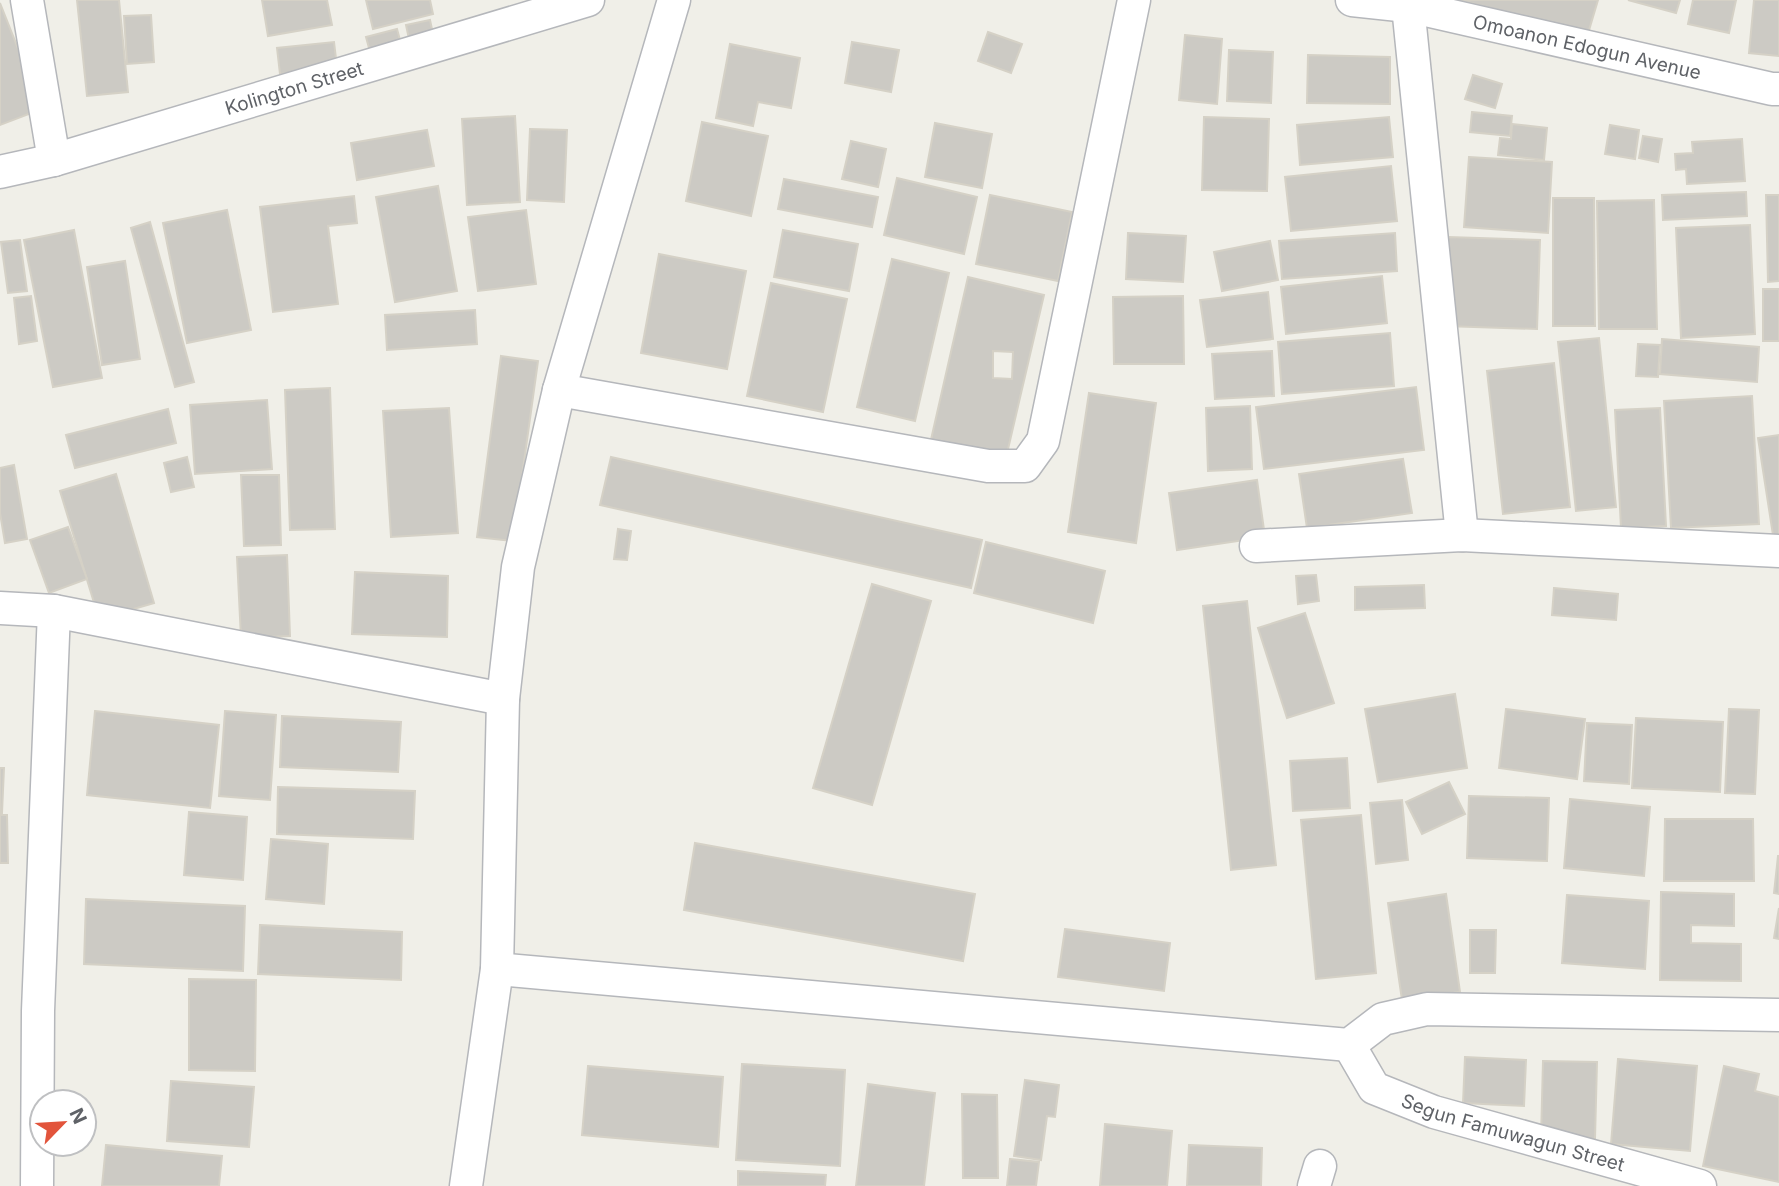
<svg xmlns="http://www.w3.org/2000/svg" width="1779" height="1186" font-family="Inter,sans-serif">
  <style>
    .building { fill: #cccac4; stroke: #d5d1c6; stroke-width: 2; fill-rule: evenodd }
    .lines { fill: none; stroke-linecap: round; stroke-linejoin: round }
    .minor-casing { stroke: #b5b7bb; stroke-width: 35 }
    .minor { stroke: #fff; stroke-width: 32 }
    .labels { text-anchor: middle; stroke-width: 5; stroke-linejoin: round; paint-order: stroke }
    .street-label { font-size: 19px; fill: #5f6267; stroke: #fff }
  </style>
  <rect width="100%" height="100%" fill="#f0efe8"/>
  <g class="building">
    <polygon points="77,0 119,0 128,92 87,96"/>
    <polygon points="262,0 327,0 332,25 268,36"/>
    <polygon points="366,0 430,0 433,14 373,29"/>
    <polygon points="1461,0 1598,0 1587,37"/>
    <polygon points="1628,0 1680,0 1676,13"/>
    <polygon points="1693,0 1736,0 1729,33 1688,24"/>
    <polygon points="1754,0 1779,0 1779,56 1749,53"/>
    <polygon points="0,3 42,109 0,125"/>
    <polygon points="151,15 154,62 127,64 124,16"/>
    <polygon points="430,20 435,43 411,48 406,25"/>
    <polygon points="397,29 403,51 372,59 366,37"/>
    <polygon points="988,32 1022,44 1011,73 978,61"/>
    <polygon points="1185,35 1222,39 1217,104 1179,100"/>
    <polygon points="334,42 337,67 280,74 277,48"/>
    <polygon points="852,42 899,50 891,92 845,83"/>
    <polygon points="730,44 800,58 791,108 758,102 753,126 716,118"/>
    <polygon points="1229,50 1273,52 1271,103 1227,101"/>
    <polygon points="1308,55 1390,57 1390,104 1307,103"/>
    <polygon points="1473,75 1502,84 1495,108 1465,99"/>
    <polygon points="1472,112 1512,116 1510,136 1470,132"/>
    <polygon points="515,116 520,202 467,205 462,119"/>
    <polygon points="1204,117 1269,119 1267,191 1202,190"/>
    <polygon points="1389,117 1393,157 1300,165 1297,125"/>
    <polygon points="702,122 768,136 751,216 686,201"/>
    <polygon points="935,123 992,134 982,188 925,177"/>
    <polygon points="1512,124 1547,128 1544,160 1498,155 1500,138 1511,139"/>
    <polygon points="1610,125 1639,130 1635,159 1605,154"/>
    <polygon points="530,129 567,130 564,202 527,200"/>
    <polygon points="427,130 434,166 357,180 351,143"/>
    <polygon points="1643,136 1662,139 1658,162 1639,158"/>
    <polygon points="1742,139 1745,181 1687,184 1686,169 1676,170 1675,154 1693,153 1692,142"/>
    <polygon points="851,141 886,149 878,187 842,179"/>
    <polygon points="1469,157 1552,162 1548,233 1464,227"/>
    <polygon points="1391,166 1397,221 1291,231 1285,177"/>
    <polygon points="897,178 977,197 964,254 884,235"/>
    <polygon points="784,179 878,197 872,227 778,209"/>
    <polygon points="438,186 457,291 395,302 376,197"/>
    <polygon points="1746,192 1747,216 1663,220 1662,195"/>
    <polygon points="990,195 1072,212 1058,281 976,264"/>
    <polygon points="1766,195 1779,195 1779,281 1768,282"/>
    <polygon points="354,196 357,223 328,226 338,304 273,312 260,207"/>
    <polygon points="1553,198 1594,198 1595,326 1553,326"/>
    <polygon points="1654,200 1657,329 1599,329 1597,201"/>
    <polygon points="227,210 251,330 187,343 163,223"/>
    <polygon points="526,210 536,284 478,291 468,217"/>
    <polygon points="150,222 194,382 175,387 131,228"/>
    <polygon points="1750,225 1755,334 1681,338 1676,228"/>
    <polygon points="74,230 102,378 53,387 24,240"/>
    <polygon points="783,230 858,244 849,291 774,277"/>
    <polygon points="1128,233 1186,236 1183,282 1126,279"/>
    <polygon points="1395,233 1397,271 1282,279 1279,241"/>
    <polygon points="1448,237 1540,240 1537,329 1445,326"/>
    <polygon points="20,240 27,291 8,293 1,242"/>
    <polygon points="1270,241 1278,280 1222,291 1214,252"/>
    <polygon points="659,254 746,271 727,369 641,353"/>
    <polygon points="892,259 949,273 915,421 857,407"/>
    <polygon points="125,261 140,359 102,365 87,267"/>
    <polygon points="1382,276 1387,323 1286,334 1281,287"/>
    <path d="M968 277 1044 295 1005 462 930 444ZM993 351 1013 352 1012 379 993 378Z"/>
    <polygon points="771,283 847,299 823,412 747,396"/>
    <rect x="1763" y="289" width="16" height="52"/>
    <polygon points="1268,292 1273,339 1207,347 1200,300"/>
    <polygon points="31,296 37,341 19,344 14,298"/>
    <polygon points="1183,296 1184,364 1114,364 1113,297"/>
    <polygon points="475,310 477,344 387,350 385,315"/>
    <polygon points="1390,333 1394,386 1282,394 1278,342"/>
    <polygon points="1599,338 1616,507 1576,511 1558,342"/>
    <polygon points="1662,339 1759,347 1757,382 1660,374"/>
    <polygon points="1638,344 1660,345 1658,377 1636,376"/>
    <polygon points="1272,351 1274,396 1215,399 1212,354"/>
    <polygon points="501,356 538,361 513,541 477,537"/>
    <polygon points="1554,363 1570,507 1503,514 1487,371"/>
    <polygon points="1416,387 1424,450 1264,469 1256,407"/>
    <polygon points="330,388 335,529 290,530 285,390"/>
    <polygon points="1089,393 1156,403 1136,543 1068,532"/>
    <polygon points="1752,396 1759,524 1671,528 1664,401"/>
    <polygon points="267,400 272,469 195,474 190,405"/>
    <polygon points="1250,406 1252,469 1208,471 1206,408"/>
    <polygon points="449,408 458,533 391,537 383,411"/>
    <polygon points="1660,408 1666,526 1621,528 1615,410"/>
    <polygon points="168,409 176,443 75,468 66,435"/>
    <polygon points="1779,435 1779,547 1775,548 1758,438"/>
    <polygon points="187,457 194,487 171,492 164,463"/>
    <polygon points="611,457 982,540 971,588 600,505"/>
    <polygon points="1403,459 1412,513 1307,528 1299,474"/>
    <polygon points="14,465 27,539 5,543 0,513 0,468"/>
    <polygon points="116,474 154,603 99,619 60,491"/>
    <polygon points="241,475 279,475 281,545 244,546"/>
    <polygon points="1257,480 1265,537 1177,550 1169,493"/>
    <polygon points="68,527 87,579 49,593 30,540"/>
    <polygon points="618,529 631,531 627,560 614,559"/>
    <polygon points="986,542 1105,571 1093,623 974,593"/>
    <polygon points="287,555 290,636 241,638 237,557"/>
    <polygon points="355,572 448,576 447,637 352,634"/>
    <polygon points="1316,575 1319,601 1298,604 1296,576"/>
    <polygon points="872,584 931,601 872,805 813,788"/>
    <polygon points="1424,585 1425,608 1355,610 1355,587"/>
    <polygon points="1554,588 1618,594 1616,620 1552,615"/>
    <polygon points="1247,601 1276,865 1231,870 1203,606"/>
    <polygon points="1305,613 1334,703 1287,718 1258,628"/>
    <polygon points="1455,694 1467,768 1378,782 1365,709"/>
    <polygon points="1506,709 1585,719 1577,779 1499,768"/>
    <polygon points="1729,709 1759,710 1755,794 1725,793"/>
    <polygon points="95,711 219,725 210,808 87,795"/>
    <polygon points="225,711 276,715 270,800 219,796"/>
    <polygon points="282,716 401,722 398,772 280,767"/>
    <polygon points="1636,718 1723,722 1720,792 1632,788"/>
    <polygon points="1587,723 1632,725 1629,784 1584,781"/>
    <polygon points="1347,758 1350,808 1293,811 1290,761"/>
    <polygon points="0,768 4,768 2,813 0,813"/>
    <polygon points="1449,782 1465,814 1422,834 1406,802"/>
    <polygon points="278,787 415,791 413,839 277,834"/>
    <polygon points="1469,796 1549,798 1547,861 1467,858"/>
    <polygon points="1570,799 1650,807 1644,876 1564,868"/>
    <polygon points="1402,800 1408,860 1376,864 1370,803"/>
    <polygon points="189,812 247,817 243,880 184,875"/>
    <polygon points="0,815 7,815 8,863 0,863"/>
    <polygon points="1361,815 1376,973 1316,979 1301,820"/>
    <polygon points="1665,819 1753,819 1754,881 1664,881"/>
    <polygon points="271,839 328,844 324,904 266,899"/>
    <polygon points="695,843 975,894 963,961 684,910"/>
    <polygon points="1778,856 1779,856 1779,894 1774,893"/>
    <polygon points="1661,892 1734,894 1734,926 1691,925 1691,943 1741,944 1741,981 1660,980"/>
    <polygon points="1446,894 1460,992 1402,1000 1388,903"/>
    <polygon points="1567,895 1649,901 1645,969 1562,963"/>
    <polygon points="86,899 245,906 243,971 84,964"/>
    <polygon points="1779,908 1779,939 1774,938"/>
    <polygon points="260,925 402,932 401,980 258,974"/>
    <polygon points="1065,929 1170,943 1164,991 1058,977"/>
    <polygon points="1470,930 1496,930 1495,973 1470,973"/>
    <polygon points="189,979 256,980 255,1071 189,1070"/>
    <polygon points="1465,1057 1526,1060 1524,1106 1463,1103"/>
    <polygon points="1618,1059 1697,1066 1690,1151 1611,1144"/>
    <polygon points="1543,1061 1597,1062 1595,1139 1541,1138"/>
    <polygon points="742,1064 845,1070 840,1166 736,1160"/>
    <polygon points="588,1066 723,1077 718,1147 582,1135"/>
    <polygon points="1724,1066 1759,1074 1755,1091 1779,1097 1779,1182 1703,1166"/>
    <polygon points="1025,1080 1059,1085 1055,1117 1047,1116 1041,1160 1014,1156"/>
    <polygon points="171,1081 254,1087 249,1147 167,1141"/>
    <polygon points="868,1084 935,1093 924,1186 856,1186"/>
    <polygon points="962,1094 997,1095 998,1178 963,1178"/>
    <polygon points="1105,1124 1172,1131 1167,1186 1100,1186"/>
    <polygon points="106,1145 222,1156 219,1186 102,1186"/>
    <polygon points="1189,1145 1262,1148 1261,1186 1187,1186"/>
    <polygon points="1010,1159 1039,1162 1036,1186 1007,1186"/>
    <polygon points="738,1171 826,1175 825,1186 738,1186"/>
  </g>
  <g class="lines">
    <defs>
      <g id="minor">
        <polyline points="27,0 54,160"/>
        <path id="s1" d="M1352 0 1408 6 1772 89H1779"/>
        <polyline points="1408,6 1462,535"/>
        <path id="s2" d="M0 172 54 160 588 0"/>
        <polyline points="559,390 988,466 1025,466 1043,441 1134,0"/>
        <polyline points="1256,546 1462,535 1779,551"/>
        <polyline points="0,608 54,611 503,699"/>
        <polyline points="497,969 1349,1045 1383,1019 1427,1009 1779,1015"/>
        <path id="s3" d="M1349 1045 1374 1088 1434 1112 1700 1186"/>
        <polyline points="37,1186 38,1011 54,611"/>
        <polyline points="466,1186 497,969 503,699 518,567 559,390 674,0"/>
        <polyline points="1314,1186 1320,1166"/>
      </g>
    </defs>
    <use href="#minor" class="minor-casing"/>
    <use href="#minor" class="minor"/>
  </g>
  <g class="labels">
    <g class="street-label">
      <text dy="7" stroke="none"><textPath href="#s1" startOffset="240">Omoanon Edogun Avenue</textPath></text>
      <text dy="7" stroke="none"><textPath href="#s2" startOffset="306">Kolington Street</textPath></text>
      <text dy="7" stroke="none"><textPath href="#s3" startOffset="196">Segun Famuwagun Street</textPath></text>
    </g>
  </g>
  <g transform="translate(63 1123) rotate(65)"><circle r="33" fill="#ffffff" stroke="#bfc0c2" stroke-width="2"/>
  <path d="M0-5L12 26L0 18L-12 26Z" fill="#e2543b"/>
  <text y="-10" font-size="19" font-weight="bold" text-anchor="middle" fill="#5f6267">N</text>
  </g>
</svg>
